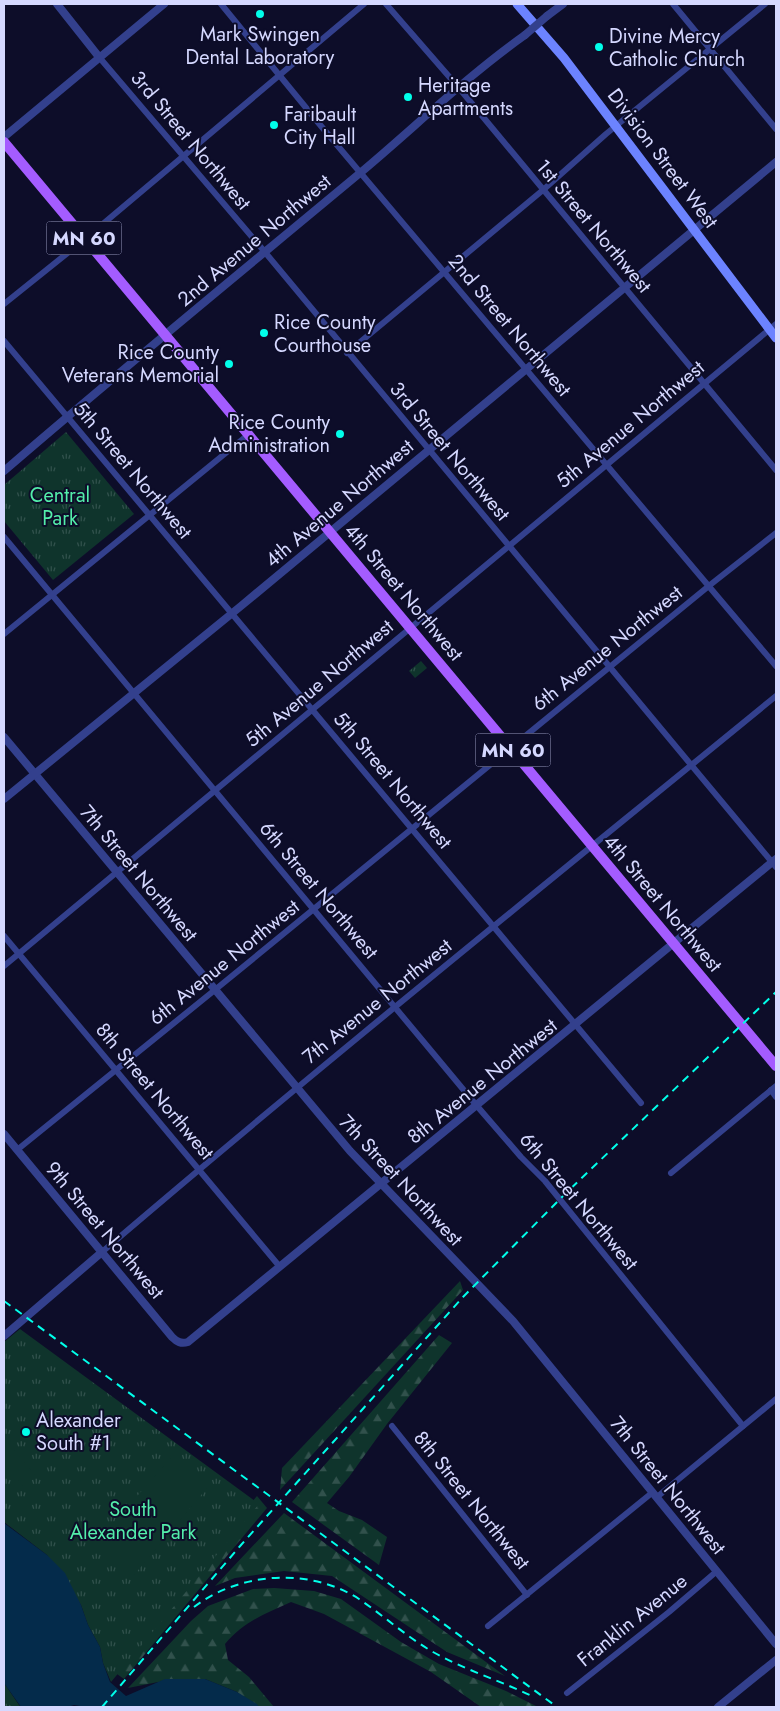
<svg xmlns="http://www.w3.org/2000/svg" width="780" height="1711" font-family="Jost,sans-serif">
  <style>
    .forest { fill: url(#forest-firs) }
    .park { fill: url(#park-tufts) }
    .pitch { fill: #0f342c }
    .water { fill: #042b4b }
    .lines { fill: none; stroke-linecap: round; stroke-linejoin: round }
    .minor { stroke: #33408d; stroke-width: 6 }
    .tertiary { stroke: #33408d; stroke-width: 8 }
    .secondary { stroke: #6c83ff; stroke-width: 9 }
    .primary { stroke: #a45cff; stroke-width: 10 }
    .rail { stroke: #01ffea; stroke-width: 2; stroke-dasharray: 8 6; stroke-linecap: butt }
    .tertiary-bridge { stroke: #33408d; stroke-width: 8 }
    .poi-dot { fill: #01ffea; stroke: #0d0d29; stroke-width: 2 }
    .labels { text-anchor: middle; stroke-width: 4; stroke-linejoin: round; paint-order: stroke }
    .shield { fill: #0d0d29; stroke: #999bbf; stroke-width: 1 }
    .shield-label { font-size: 19px; font-weight: bold; fill: #d5d8ff }
    .poi-label { font-size: 20px; fill: #d5d8ff; stroke: #0d0d29; text-anchor: start }
    .street-label { font-size: 20px; fill: #d5d8ff; stroke: #0d0d29 }
    .park-label { font-size: 20px; fill: #53edaa; stroke: #0d0d29 }
  </style>
  <defs>
    <pattern id="forest-firs" width="22" height="20" patternUnits="userSpaceOnUse" patternTransform="scale(1.25)"><rect width="22" height="20" fill="#0f342c"/><path d="M5 1l3.5 6h-7zM16 11l3.5 6h-7z" fill="#31514c"/></pattern>
    <pattern id="park-tufts" width="24" height="20" patternUnits="userSpaceOnUse" patternTransform="scale(1.25)"><rect width="24" height="20" fill="#0f342c"/><path d="M3 7l-1-3M5 7V3M7 7l1-3M15 17l-1-3M17 17v-4M19 17l1-3" fill="none" stroke="#31514c"/></pattern>
  </defs>
  <rect width="100%" height="100%" fill="#0d0d29"/>
  <g class="forest">
    <polygon points="460,1281 463,1290 280,1490 282,1468"/>
    <polygon points="439,1335 452,1343 387,1424 349,1477 327,1503 339,1511 362,1520 387,1537 379,1565 292,1502"/>
    <polygon points="257,1496 267,1508 124,1679 117,1674 113,1666"/>
    <polygon points="284,1513 505,1676 447,1652 332,1576 284,1571 235,1578 215,1586"/>
    <path d="M274 1588 314 1591 341 1599 401 1642 439 1664 506 1691 538 1707H481L431 1672 324 1614 291 1602C265 1614 244 1621 225 1644L228 1660 249 1677 274 1707H255L237 1692 205 1679 158 1682 128 1688 191 1621 208 1606 253 1589Z"/>
  </g>
  <g class="park">
    <polygon points="66,432 134,514 53,580 4,521 4,485"/>
    <polygon points="421,661 427,668 415,678 409,671"/>
    <polygon points="20,1329 259,1504 111,1682 103,1663 100,1647 88,1625 81,1605 47,1555 4,1522 4,1342"/>
    <polygon points="4,1683 19,1705 21,1707 4,1707"/>
  </g>
  <g class="pitch">
    <polygon points="4,1438 35,1475 23,1486 4,1463"/>
    <polygon points="171,1458 207,1488 134,1575 98,1540"/>
  </g>
  <polygon class="water" points="4,1523 47,1555 65,1573 81,1605 88,1625 100,1647 103,1663 110,1682 126,1696 165,1679 205,1679 237,1692 257,1704 259,1707 86,1707 74,1705 68,1707 21,1707 4,1683"/>
  <g class="lines">
    <g class="minor">
      <polyline points="221,4 321,126 776,666"/>
      <polyline points="386,4 459,88 776,470"/>
      <polyline points="673,4 776,129"/>
      <polyline points="99,57 264,251 776,867"/>
      <polyline points="4,304 85,239 364,4"/>
      <polyline points="4,341 641,1103"/>
      <polyline points="347,353 543,190 606,134 765,4"/>
      <polyline points="4,537 477,1106 521,1157 545,1181 743,1426"/>
      <polyline points="4,634 249,434"/>
      <polyline points="4,936 280,1267"/>
      <polyline points="4,966 776,324"/>
      <polyline points="771,1090 776,1097"/>
      <polyline points="17,1150 216,989 710,585 776,533"/>
      <polyline points="671,1173 776,1086"/>
      <path d="M102 1252C323 1063 551 880 776 696"/>
      <polyline points="392,1426 527,1595"/>
      <polyline points="657,1497 776,1399"/>
      <polyline points="488,1626 653,1492"/>
      <polyline points="567,1693 669,1612 717,1571"/>
    </g>
    <g class="tertiary">
      <polyline points="57,4 99,57"/>
      <polyline points="547,16 563,4"/>
      <polyline points="4,137 164,4"/>
      <path d="M4 471C121 370 241 272 360 173 415 127 467 76 525 35"/>
      <polyline points="4,737 350,1151 513,1321 776,1644"/>
      <polyline points="4,799 241,606 776,162"/>
      <path d="M4 1134 172 1337C177 1342 181 1344 188 1342L776 859"/>
      <polyline points="4,1336 102,1252"/>
      <polyline points="718,1707 776,1660"/>
    </g>
    <polyline class="secondary" points="517,4 564,58 776,338"/>
    <polyline class="primary" points="4,142 776,1066"/>
    <g class="rail">
      <polyline points="4,1301 557,1707"/>
      <path d="M194 1607C240 1572 309 1567 359 1599 384 1616 407 1637 433 1652 465 1670 501 1681 534 1697"/>
      <polyline points="102,1707 241,1545 463,1297 566,1193 776,992"/>
    </g>
    <polyline class="tertiary-bridge" points="525,35 547,16"/>
  </g>
  <g class="poi-dot">
    <circle cx="260" cy="14" r="5"/>
    <circle cx="599" cy="47" r="5"/>
    <circle cx="408" cy="97" r="5"/>
    <circle cx="274" cy="125" r="5"/>
    <circle cx="264" cy="333" r="5"/>
    <circle cx="229" cy="364" r="5"/>
    <circle cx="340" cy="434" r="5"/>
    <circle cx="26" cy="1432" r="5"/>
  </g>
  <g class="labels">
    <g class="shield">
      <rect x="46.5" y="221.5" width="75" height="33" rx="4"/>
      <rect x="475.5" y="733.5" width="75" height="33" rx="4"/>
    </g>
    <g class="shield-label">
      <text x="84" y="245">MN 60</text>
      <text x="513" y="757">MN 60</text>
    </g>
    <g class="poi-label">
      <text x="260" y="41" text-anchor="middle">Mark Swingen<tspan x="260" dy="23">Dental Laboratory</tspan></text>
      <text x="609" y="43">Divine Mercy<tspan x="609" dy="23">Catholic Church</tspan></text>
      <text x="418" y="92">Heritage<tspan x="418" dy="23">Apartments</tspan></text>
      <text x="284" y="121">Faribault<tspan x="284" dy="23">City Hall</tspan></text>
      <text x="274" y="329">Rice County<tspan x="274" dy="23">Courthouse</tspan></text>
      <text x="219" y="359" text-anchor="end">Rice County<tspan x="219" dy="23">Veterans Memorial</tspan></text>
      <text x="330" y="429" text-anchor="end">Rice County<tspan x="330" dy="23">Administration</tspan></text>
      <text x="36" y="1427">Alexander<tspan x="36" dy="23">South #1</tspan></text>
    </g>
    <g class="street-label">
      <text transform="translate(191 140) rotate(50)" y="7">3rd Street Northwest</text>
      <text transform="translate(663 158) rotate(53)" y="7">Division Street West</text>
      <text transform="translate(594 226) rotate(50)" y="7">1st Street Northwest</text>
      <text transform="translate(254 240) rotate(-40)" y="7">2nd Avenue Northwest</text>
      <text transform="translate(510 325) rotate(50)" y="7">2nd Street Northwest</text>
      <text transform="translate(630 424) rotate(-40)" y="7">5th Avenue Northwest</text>
      <text transform="translate(450 451) rotate(50)" y="7">3rd Street Northwest</text>
      <text transform="translate(133 470) rotate(50)" y="7">5th Street Northwest</text>
      <text transform="translate(339 503) rotate(-40)" y="7">4th Avenue Northwest</text>
      <text transform="translate(404 592) rotate(50)" y="7">4th Street Northwest</text>
      <text transform="translate(607 648) rotate(-39)" y="7">6th Avenue Northwest</text>
      <text transform="translate(319 683) rotate(-40)" y="7">5th Avenue Northwest</text>
      <text transform="translate(393 780) rotate(50)" y="7">5th Street Northwest</text>
      <text transform="translate(139 873) rotate(50)" y="7">7th Street Northwest</text>
      <text transform="translate(319 890) rotate(50)" y="7">6th Street Northwest</text>
      <text transform="translate(663 903) rotate(50)" y="7">4th Street Northwest</text>
      <text transform="translate(224 962) rotate(-39)" y="7">6th Avenue Northwest</text>
      <text transform="translate(377 1001) rotate(-39)" y="7">7th Avenue Northwest</text>
      <text transform="translate(482 1081) rotate(-39)" y="7">8th Avenue Northwest</text>
      <text transform="translate(155 1091) rotate(50)" y="7">8th Street Northwest</text>
      <text transform="translate(401 1180) rotate(47)" y="7">7th Street Northwest</text>
      <text transform="translate(579 1201) rotate(50)" y="7">6th Street Northwest</text>
      <text transform="translate(105 1230) rotate(50)" y="7">9th Street Northwest</text>
      <text transform="translate(668 1485) rotate(51)" y="7">7th Street Northwest</text>
      <text transform="translate(472 1500) rotate(51)" y="7">8th Street Northwest</text>
      <text transform="translate(632 1620) rotate(-39)" y="7">Franklin Avenue</text>
    </g>
    <g class="park-label">
      <text x="60" y="502">Central<tspan x="60" dy="23">Park</tspan></text>
      <text x="133" y="1516">South<tspan x="133" dy="23">Alexander Park</tspan></text>
    </g>
  </g>
  <rect width="780" height="1711" fill="none" stroke="#d5d8ff" stroke-width="10"/>
</svg>
